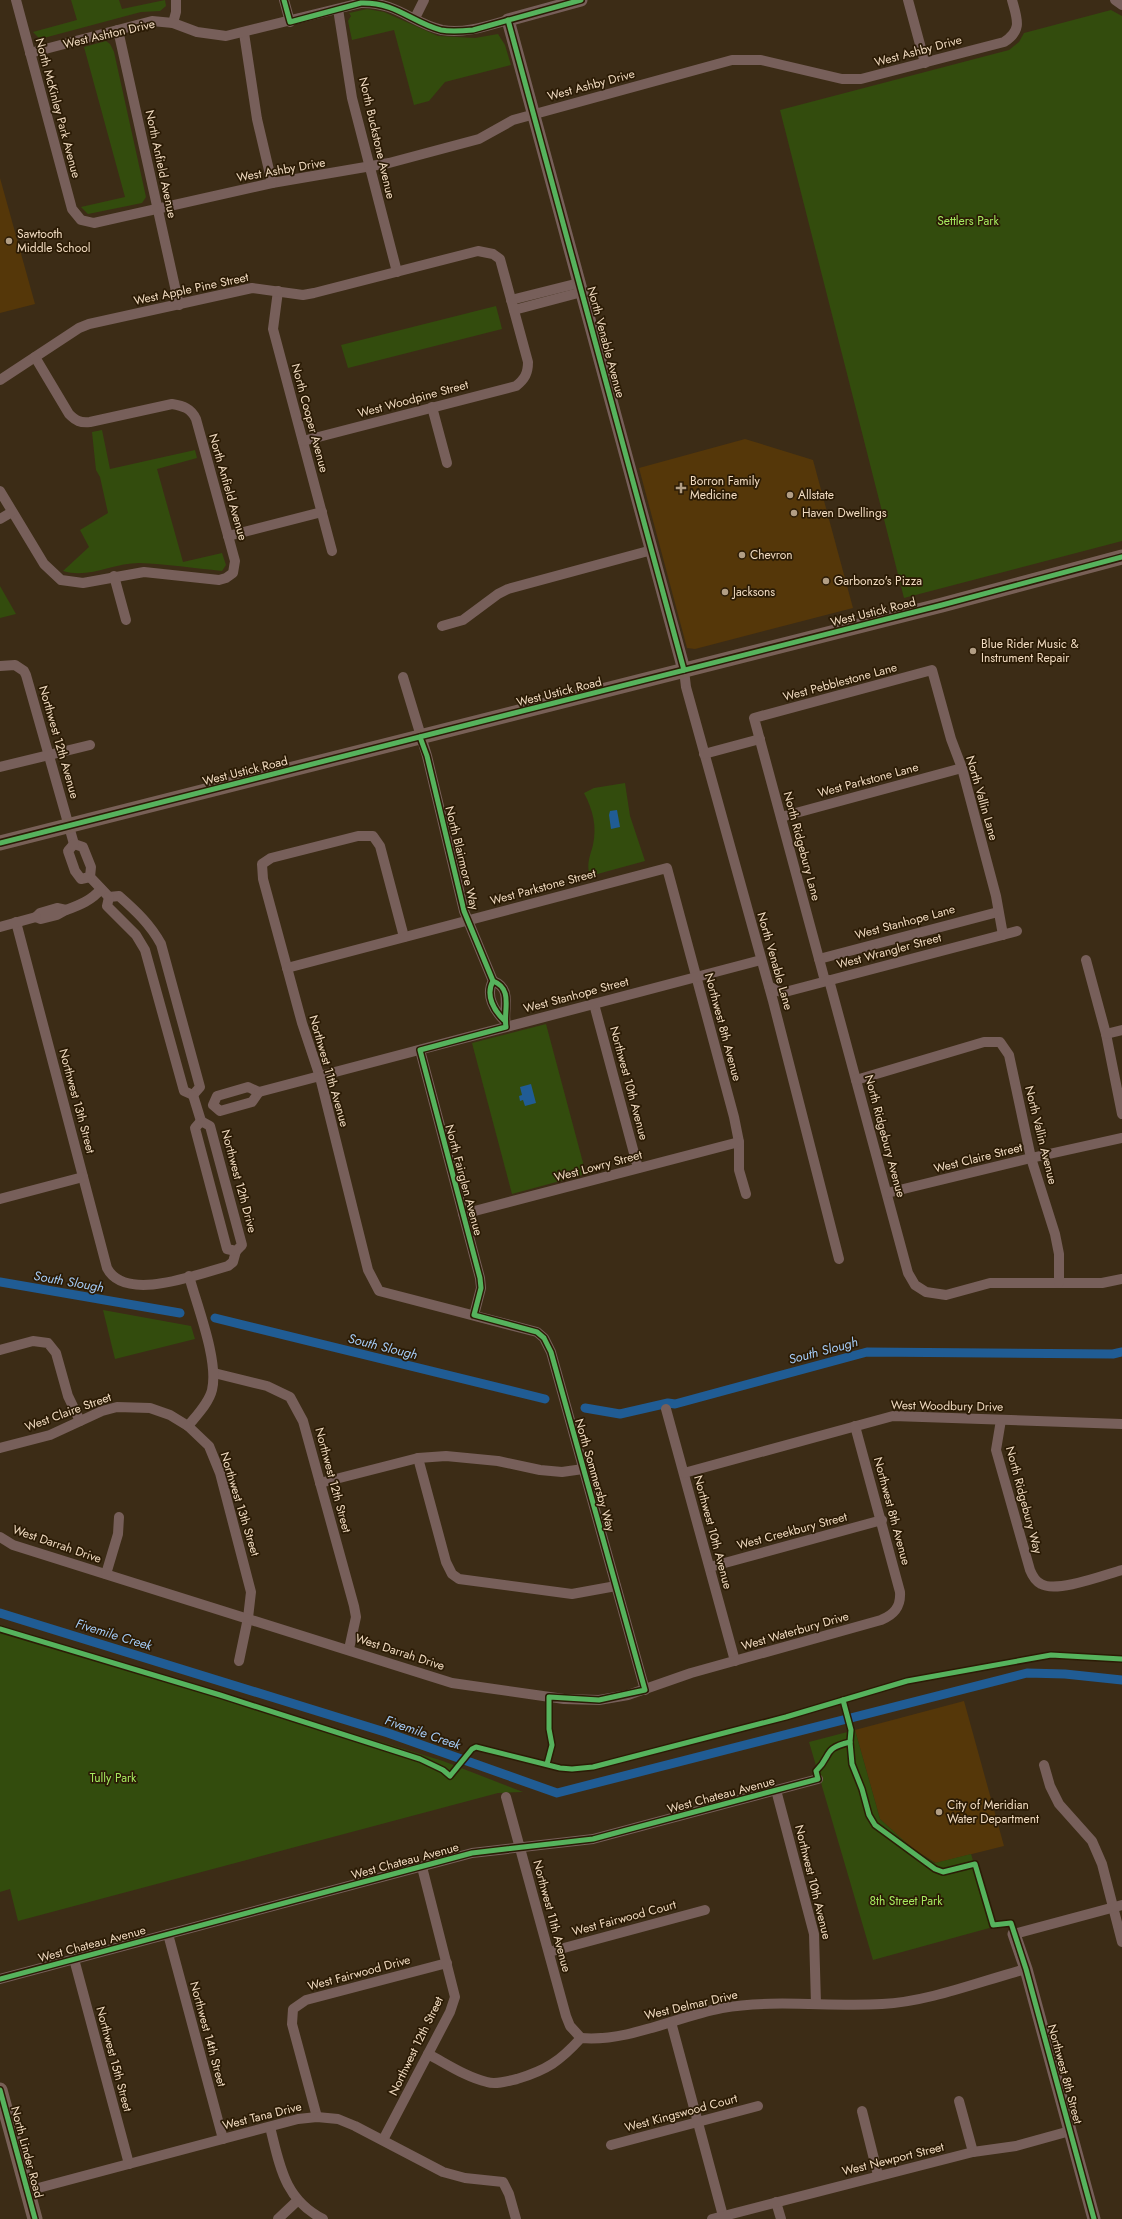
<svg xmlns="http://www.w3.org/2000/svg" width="1122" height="2219" font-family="Jost,sans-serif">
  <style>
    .built { fill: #553709 }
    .green { fill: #334c0d }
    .water { fill: #205c94 }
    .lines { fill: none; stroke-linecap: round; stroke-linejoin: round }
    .canal { stroke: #205c94; stroke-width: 9 }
    .minor { stroke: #775f5a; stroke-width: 10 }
    .tertiary { stroke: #775f5a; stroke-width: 13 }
    .secondary { stroke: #786057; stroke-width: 15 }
    .cycleway-casing { stroke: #2b1b05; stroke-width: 8 }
    .cycleway { stroke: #56b35d; stroke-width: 5 }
    .poi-dot { fill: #b29e85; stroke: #2b1b05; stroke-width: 1.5 }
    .labels { text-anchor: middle; stroke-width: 3.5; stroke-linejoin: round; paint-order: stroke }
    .street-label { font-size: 12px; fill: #f1dbc1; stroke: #2b1b05 }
    .park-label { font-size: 12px; fill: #a6ea5f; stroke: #2b1b05 }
    .poi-label { font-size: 12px; fill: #f1dbc1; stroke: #2b1b05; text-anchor: start }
    .water-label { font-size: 13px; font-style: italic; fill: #a4cbf6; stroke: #2b1b05 }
  </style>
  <rect width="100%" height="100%" fill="#3c2c16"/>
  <g class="built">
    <polygon points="0,178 35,304 0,313"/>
    <polygon points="745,439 813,460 853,608 695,649 687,648 639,468"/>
    <polygon points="964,1701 1004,1846 936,1863 913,1849 880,1819 855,1730"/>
  </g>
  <g class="green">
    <polygon points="71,0 119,0 122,9 165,0 166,6 160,11 141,12 40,39 33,32 77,20"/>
    <polygon points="367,9 384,12 438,36 475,38 498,34 505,45 511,65 445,82 429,101 414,105 394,30 352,40 348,21 351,16 349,13"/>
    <polygon points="1111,10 1122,16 1122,541 904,598 780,110 1009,50 1019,42 1024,33"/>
    <polygon points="106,41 110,44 114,52 146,197 142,203 88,214 81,207 125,197 84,47"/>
    <polygon points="496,306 502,329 348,368 341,345"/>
    <path d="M102 430 110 469 195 450 197 458 157 469 183 562 222 553 226 565 222 571C194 568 166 564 139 563 113 563 89 579 63 571L89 547 80 530 108 513 100 477 96 470 92 432Z"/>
    <polygon points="0,586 16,614 0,618"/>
    <path d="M625 783 630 816 645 861 590 876C586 863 590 857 593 845 597 826 593 810 584 793L594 788Z"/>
    <polygon points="546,1024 586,1174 512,1194 472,1043"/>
    <polygon points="103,1310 191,1326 195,1339 115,1359"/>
    <polygon points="0,1625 443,1761 523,1792 498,1793 18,1921 10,1889 0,1892"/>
    <polygon points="855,1730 880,1819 913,1849 935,1863 971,1854 993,1927 873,1960 809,1742"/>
  </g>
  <g class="water">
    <polygon points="617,810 620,827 611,829 609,815 610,811"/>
    <polygon points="531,1084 536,1103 525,1106 523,1100 520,1101 519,1096 522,1095 520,1087"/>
  </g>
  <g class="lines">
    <g class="canal">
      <polyline points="0,1282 180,1313"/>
      <polyline points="215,1318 545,1399"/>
      <polyline points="585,1408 620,1414 668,1403 675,1404 867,1352 1113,1354 1122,1352"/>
      <polyline points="0,1613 388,1733 557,1793 1027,1673 1065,1674 1122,1680"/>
    </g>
    <g class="minor">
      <path d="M16 0 72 209 81 220 94 223 272 183 389 163 479 139 513 120 732 60H761L842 79H861L1004 42C1023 30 1017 19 1012 0"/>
      <polyline points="284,0 290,22"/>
      <polyline points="908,0 925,63"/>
      <polyline points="1115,0 1122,5"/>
      <polyline points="338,9 352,98 397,272"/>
      <polyline points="415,18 424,0"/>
      <polyline points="173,23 176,12 176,0"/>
      <polyline points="118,30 179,305"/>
      <polyline points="244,33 257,119 272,183"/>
      <path d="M30 53 152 21 173 23 197 32 226 36 361 3C398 2 411 23 442 30 464 34 487 26 508 20"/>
      <polyline points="278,291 273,329 332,551"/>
      <polyline points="511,300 579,283"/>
      <polyline points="514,310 582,292"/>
      <path d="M0 380 79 328 89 324 252 288 303 295 314 293 478 251 493 254 500 259 528 362C528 373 525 379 516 386L303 441"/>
      <polyline points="432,407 447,463"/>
      <path d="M0 491 44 564 61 580 83 583 144 572 219 580 226 578 233 573 235 561 196 419C191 408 183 406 172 404L90 422C80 423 76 421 69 414L35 357"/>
      <polyline points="0,519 12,512"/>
      <polyline points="228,536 322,512"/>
      <polyline points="114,576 126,620"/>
      <polyline points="442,626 463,620 498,594 508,589 652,550"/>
      <polyline points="0,666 15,665 24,671 26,675 74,844"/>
      <polyline points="684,670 686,687 773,1001 839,1259"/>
      <path d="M403 677 427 756 464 911 493 981C485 995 494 1011 505 1021"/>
      <polyline points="704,754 760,739"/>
      <polyline points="0,767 90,745"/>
      <polyline points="781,817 962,768"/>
      <polyline points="74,844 83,847 91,867 90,877 109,897"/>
      <polyline points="74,844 68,851 75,871 81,879 90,877"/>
      <path d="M109 897 119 896C136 911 150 924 161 944L200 1087 193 1095"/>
      <polyline points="109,897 107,906 136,935 145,950 184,1091 193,1095"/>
      <polygon points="57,908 66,910 57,915 41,919 36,917 40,913"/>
      <path d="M66 910C80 905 92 900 101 889"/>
      <path d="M16 922 107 1268C125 1303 198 1274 228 1266L233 1262 236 1251"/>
      <polyline points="0,927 36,917"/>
      <polyline points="404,937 380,846 373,836 358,836 271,858 262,864 263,879 302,1023 320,1077 368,1270 379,1291 537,1332 544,1338 551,1352 645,1690"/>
      <polyline points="819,959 998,912"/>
      <polyline points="1086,960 1106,1034 1122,1114"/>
      <polyline points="287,968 667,868 734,1117 739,1142 739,1170 746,1194"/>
      <polyline points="829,980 908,1273 915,1285 926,1292 946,1295 990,1283 1102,1283 1122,1279"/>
      <path d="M493 981C514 989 502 1010 506 1025"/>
      <polyline points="825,981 754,718 932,670 951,739 962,768 996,896 1003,935"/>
      <polyline points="769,986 777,991 785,992 1017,931"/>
      <polyline points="594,1004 638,1168"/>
      <polyline points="1106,1034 1122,1030"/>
      <polyline points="420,1050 480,1278 481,1288 474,1315"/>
      <polyline points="856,1080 984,1042 1000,1042 1009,1055 1031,1158 1055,1234 1059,1254 1059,1283"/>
      <polygon points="248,1087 259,1092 252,1102 220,1111 213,1105 217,1096"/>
      <polyline points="259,1092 761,960"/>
      <polyline points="193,1095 201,1121"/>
      <polygon points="201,1121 210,1126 242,1245 236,1251 227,1249 195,1128"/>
      <polyline points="887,1193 1031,1158 1122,1138"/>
      <polyline points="0,1199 83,1177"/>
      <polyline points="463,1214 739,1142"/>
      <polyline points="0,1350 33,1341 48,1343 56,1353 68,1396 80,1421"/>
      <polyline points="214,1373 267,1386 290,1397 303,1421 354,1606 356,1617 349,1649"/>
      <polyline points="666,1409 735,1661"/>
      <path d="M1001 1420 996 1450 1030 1570C1032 1575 1035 1581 1041 1584 1057 1593 1104 1575 1122 1570"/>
      <path d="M188 1426C196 1416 209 1403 212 1390 219 1361 197 1306 189 1276"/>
      <polyline points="0,1448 50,1435 102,1411 117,1407 150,1408 170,1415 188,1426 209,1446 220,1473 251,1592 248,1618 239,1661"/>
      <polyline points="418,1458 446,1562 452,1574 459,1579 572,1594 616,1586"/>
      <polyline points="684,1473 893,1416 1122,1424"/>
      <polyline points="320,1483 418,1458 446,1456 498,1461 540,1470 562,1472 583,1469"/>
      <path d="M0 1537 13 1545 452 1683 564 1699 599 1700 628 1695 691 1673 881 1620C894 1615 901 1607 900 1592L855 1426"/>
      <polyline points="710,1567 882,1520"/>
      <polyline points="106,1574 118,1534 119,1517"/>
      <polyline points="1044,1765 1050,1786 1059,1804 1092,1841 1102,1864 1122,1942"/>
      <polyline points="776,1790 814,1934 816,2004"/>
      <polyline points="506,1797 566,2016 570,2026 581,2038"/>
      <polyline points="168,1934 223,2139"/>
      <polyline points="1014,1934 1122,1905"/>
      <polyline points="549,1952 705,1910"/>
      <polyline points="74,1959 129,2164"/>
      <polyline points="0,1979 472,1853 593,1839 818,1779"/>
      <polyline points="671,2022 723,2216"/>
      <path d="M428 2054C447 2064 466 2077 487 2082 496 2085 508 2081 517 2079 547 2070 560 2061 581 2038 629 2042 675 2017 722 2008 774 1999 829 2007 882 2004 928 2002 981 1981 1026 1969"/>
      <polyline points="959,2101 973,2152"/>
      <polyline points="862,2111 878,2175"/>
      <polyline points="317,2117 292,2024 293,2009 306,2000 447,1963"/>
      <path d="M270 2127C280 2166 284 2199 323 2219"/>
      <polyline points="383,2140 450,2012 455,1997 422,1867"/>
      <polyline points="611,2145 758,2106"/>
      <polyline points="27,2191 298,2119 317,2117 338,2119 355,2126 443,2172 465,2178 503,2182 509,2194 516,2219"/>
      <polyline points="776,2202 781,2219"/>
      <polyline points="278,2219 297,2201"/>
      <polyline points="712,2219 973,2152 1016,2146 1070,2131"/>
    </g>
    <g class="tertiary">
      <polyline points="581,0 508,20 684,670"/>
      <polyline points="1014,1934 1026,1969 1094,2219"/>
    </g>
    <g class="secondary">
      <polyline points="0,843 942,605 1122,557"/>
      <polyline points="0,2090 35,2219"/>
    </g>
    <defs>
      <g id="cycleway">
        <path d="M284 0 290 22 361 3C396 2 411 22 441 30 451 32 462 31 473 30L581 0"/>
        <polyline points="508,20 684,670"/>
        <path d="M420 737 427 756 464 911 493 981C485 995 494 1011 505 1021"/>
        <polyline points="0,843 942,605 1122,557"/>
        <path d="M493 981C514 989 503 1011 506 1027L420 1050 480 1278 481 1288 474 1315 537 1332 544 1338 551 1352 645 1690 599 1700 549 1697V1729L552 1745 547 1764"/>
        <polyline points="0,1629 220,1695 420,1759 443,1770 450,1776 472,1749 476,1747 560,1768 572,1769 593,1767 786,1717 907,1681 1051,1655 1122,1659"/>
        <polyline points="843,1700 851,1730 850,1742 852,1764 862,1789 869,1815 875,1825 935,1869 943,1872 975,1864 993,1925 1011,1923 1026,1969 1094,2219"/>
        <path d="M0 1979 472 1853 593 1839 818 1779 816 1771C833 1755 821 1749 850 1742"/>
        <polyline points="0,2090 35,2219"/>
      </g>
    </defs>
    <use href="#cycleway" class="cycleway-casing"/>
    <use href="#cycleway" class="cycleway"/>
  </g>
  <g class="poi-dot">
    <circle cx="9" cy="241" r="4"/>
    <path d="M679 482h4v4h4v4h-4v4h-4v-4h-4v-4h4z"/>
    <circle cx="790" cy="495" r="4"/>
    <circle cx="794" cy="513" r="4"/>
    <circle cx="742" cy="555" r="4"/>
    <circle cx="826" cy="581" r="4"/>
    <circle cx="725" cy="592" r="4"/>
    <circle cx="973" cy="651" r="4"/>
    <circle cx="939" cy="1812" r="4"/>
  </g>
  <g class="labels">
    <g class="street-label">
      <text transform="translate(109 34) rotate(-13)" y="4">West Ashton Drive</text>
      <text transform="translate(918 51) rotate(-15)" y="4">West Ashby Drive</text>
      <text transform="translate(591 85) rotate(-15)" y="4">West Ashby Drive</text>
      <text transform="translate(58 108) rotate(75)" y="4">North McKinley Park Avenue</text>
      <text transform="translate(377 138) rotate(77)" y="4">North Buckstone Avenue</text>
      <text transform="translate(161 164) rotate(78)" y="4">North Anfield Avenue</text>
      <text transform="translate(281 170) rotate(-10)" y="4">West Ashby Drive</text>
      <text transform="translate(191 289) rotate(-12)" y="4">West Apple Pine Street</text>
      <text transform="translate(606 342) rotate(75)" y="4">North Venable Avenue</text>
      <text transform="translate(413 399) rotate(-15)" y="4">West Woodpine Street</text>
      <text transform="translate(310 418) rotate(75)" y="4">North Cooper Avenue</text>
      <text transform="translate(228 487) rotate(74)" y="4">North Anfield Avenue</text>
      <text transform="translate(873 612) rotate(-14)" y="4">West Ustick Road</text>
      <text transform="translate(840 682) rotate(-15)" y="4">West Pebblestone Lane</text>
      <text transform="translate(559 692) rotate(-14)" y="4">West Ustick Road</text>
      <text transform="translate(59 742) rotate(74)" y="4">Northwest 12th Avenue</text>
      <text transform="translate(245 771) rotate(-14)" y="4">West Ustick Road</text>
      <text transform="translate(868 780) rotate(-15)" y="4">West Parkstone Lane</text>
      <text transform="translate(982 798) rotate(74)" y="4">North Vallin Lane</text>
      <text transform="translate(802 846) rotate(75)" y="4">North Ridgebury Lane</text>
      <text transform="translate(462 858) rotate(76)" y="4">North Blairmore Way</text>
      <text transform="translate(543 887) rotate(-15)" y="4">West Parkstone Street</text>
      <text transform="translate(905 922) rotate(-15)" y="4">West Stanhope Lane</text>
      <text transform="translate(889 951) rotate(-15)" y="4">West Wrangler Street</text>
      <text transform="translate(775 961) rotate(74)" y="4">North Venable Lane</text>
      <text transform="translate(576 995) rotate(-15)" y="4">West Stanhope Street</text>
      <text transform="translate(723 1027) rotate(75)" y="4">Northwest 8th Avenue</text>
      <text transform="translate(329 1071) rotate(74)" y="4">Northwest 11th Avenue</text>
      <text transform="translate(629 1083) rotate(75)" y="4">Northwest 10th Avenue</text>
      <text transform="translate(77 1101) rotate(75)" y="4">Northwest 13th Street</text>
      <text transform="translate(1041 1135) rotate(76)" y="4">North Vallin Avenue</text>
      <text transform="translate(885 1136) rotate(75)" y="4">North Ridgebury Avenue</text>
      <text transform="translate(978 1158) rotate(-14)" y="4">West Claire Street</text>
      <text transform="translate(598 1166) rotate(-15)" y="4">West Lowry Street</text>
      <text transform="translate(464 1180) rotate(75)" y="4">North Fairglen Avenue</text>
      <text transform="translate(239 1181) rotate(75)" y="4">Northwest 12th Drive</text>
      <text transform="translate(947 1406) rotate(1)" y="4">West Woodbury Drive</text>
      <text transform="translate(68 1412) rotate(-20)" y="4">West Claire Street</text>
      <text transform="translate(595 1475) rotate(74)" y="4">North Sommersby Way</text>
      <text transform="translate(333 1480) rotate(75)" y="4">Northwest 12th Street</text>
      <text transform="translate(1024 1500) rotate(75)" y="4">North Ridgebury Way</text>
      <text transform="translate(240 1504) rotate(73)" y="4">Northwest 13th Street</text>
      <text transform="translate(892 1511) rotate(75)" y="4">Northwest 8th Avenue</text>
      <text transform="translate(792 1531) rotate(-15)" y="4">West Creekbury Street</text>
      <text transform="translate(713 1532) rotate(75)" y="4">Northwest 10th Avenue</text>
      <text transform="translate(57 1544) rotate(19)" y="4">West Darrah Drive</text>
      <text transform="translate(795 1631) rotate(-16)" y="4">West Waterbury Drive</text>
      <text transform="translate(400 1652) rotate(18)" y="4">West Darrah Drive</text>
      <text transform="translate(721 1795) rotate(-15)" y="4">West Chateau Avenue</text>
      <text transform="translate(405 1861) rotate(-15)" y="4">West Chateau Avenue</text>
      <text transform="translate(813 1882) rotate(76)" y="4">Northwest 10th Avenue</text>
      <text transform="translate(552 1916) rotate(75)" y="4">Northwest 11th Avenue</text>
      <text transform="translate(624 1918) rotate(-15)" y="4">West Fairwood Court</text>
      <text transform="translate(92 1944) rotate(-15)" y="4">West Chateau Avenue</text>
      <text transform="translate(359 1973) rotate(-15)" y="4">West Fairwood Drive</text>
      <text transform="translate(691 2005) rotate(-13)" y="4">West Delmar Drive</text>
      <text transform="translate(208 2034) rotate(75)" y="4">Northwest 14th Street</text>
      <text transform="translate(416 2046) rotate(-64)" y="4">Northwest 12th Street</text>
      <text transform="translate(114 2059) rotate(75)" y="4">Northwest 15th Street</text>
      <text transform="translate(1065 2074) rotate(75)" y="4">Northwest 8th Street</text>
      <text transform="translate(681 2113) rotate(-15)" y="4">West Kingswood Court</text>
      <text transform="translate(262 2116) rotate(-14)" y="4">West Tana Drive</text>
      <text transform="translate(27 2152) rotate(75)" y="4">North Linder Road</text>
      <text transform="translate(893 2159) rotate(-14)" y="4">West Newport Street</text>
    </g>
    <g class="park-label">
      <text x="968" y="225">Settlers Park</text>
      <text x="113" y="1782">Tully Park</text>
      <text x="906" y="1905">8th Street Park</text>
    </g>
    <g class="poi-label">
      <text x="17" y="238">Sawtooth<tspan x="17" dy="14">Middle School</tspan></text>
      <text x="690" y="485">Borron Family<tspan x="690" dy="14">Medicine</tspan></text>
      <text x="798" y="499">Allstate</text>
      <text x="802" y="517">Haven Dwellings</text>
      <text x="750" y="559">Chevron</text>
      <text x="834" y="585">Garbonzo's Pizza</text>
      <text x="733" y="596">Jacksons</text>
      <text x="981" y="648">Blue Rider Music &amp;<tspan x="981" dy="14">Instrument Repair</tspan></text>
      <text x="947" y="1809">City of Meridian<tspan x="947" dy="14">Water Department</tspan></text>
    </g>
    <g class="water-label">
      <text transform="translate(69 1281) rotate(10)" y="5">South Slough</text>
      <text transform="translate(383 1346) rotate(14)" y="5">South Slough</text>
      <text transform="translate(823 1350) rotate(-15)" y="5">South Slough</text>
      <text transform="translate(114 1634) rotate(17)" y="5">Fivemile Creek</text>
      <text transform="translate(423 1732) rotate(19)" y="5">Fivemile Creek</text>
    </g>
  </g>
</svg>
